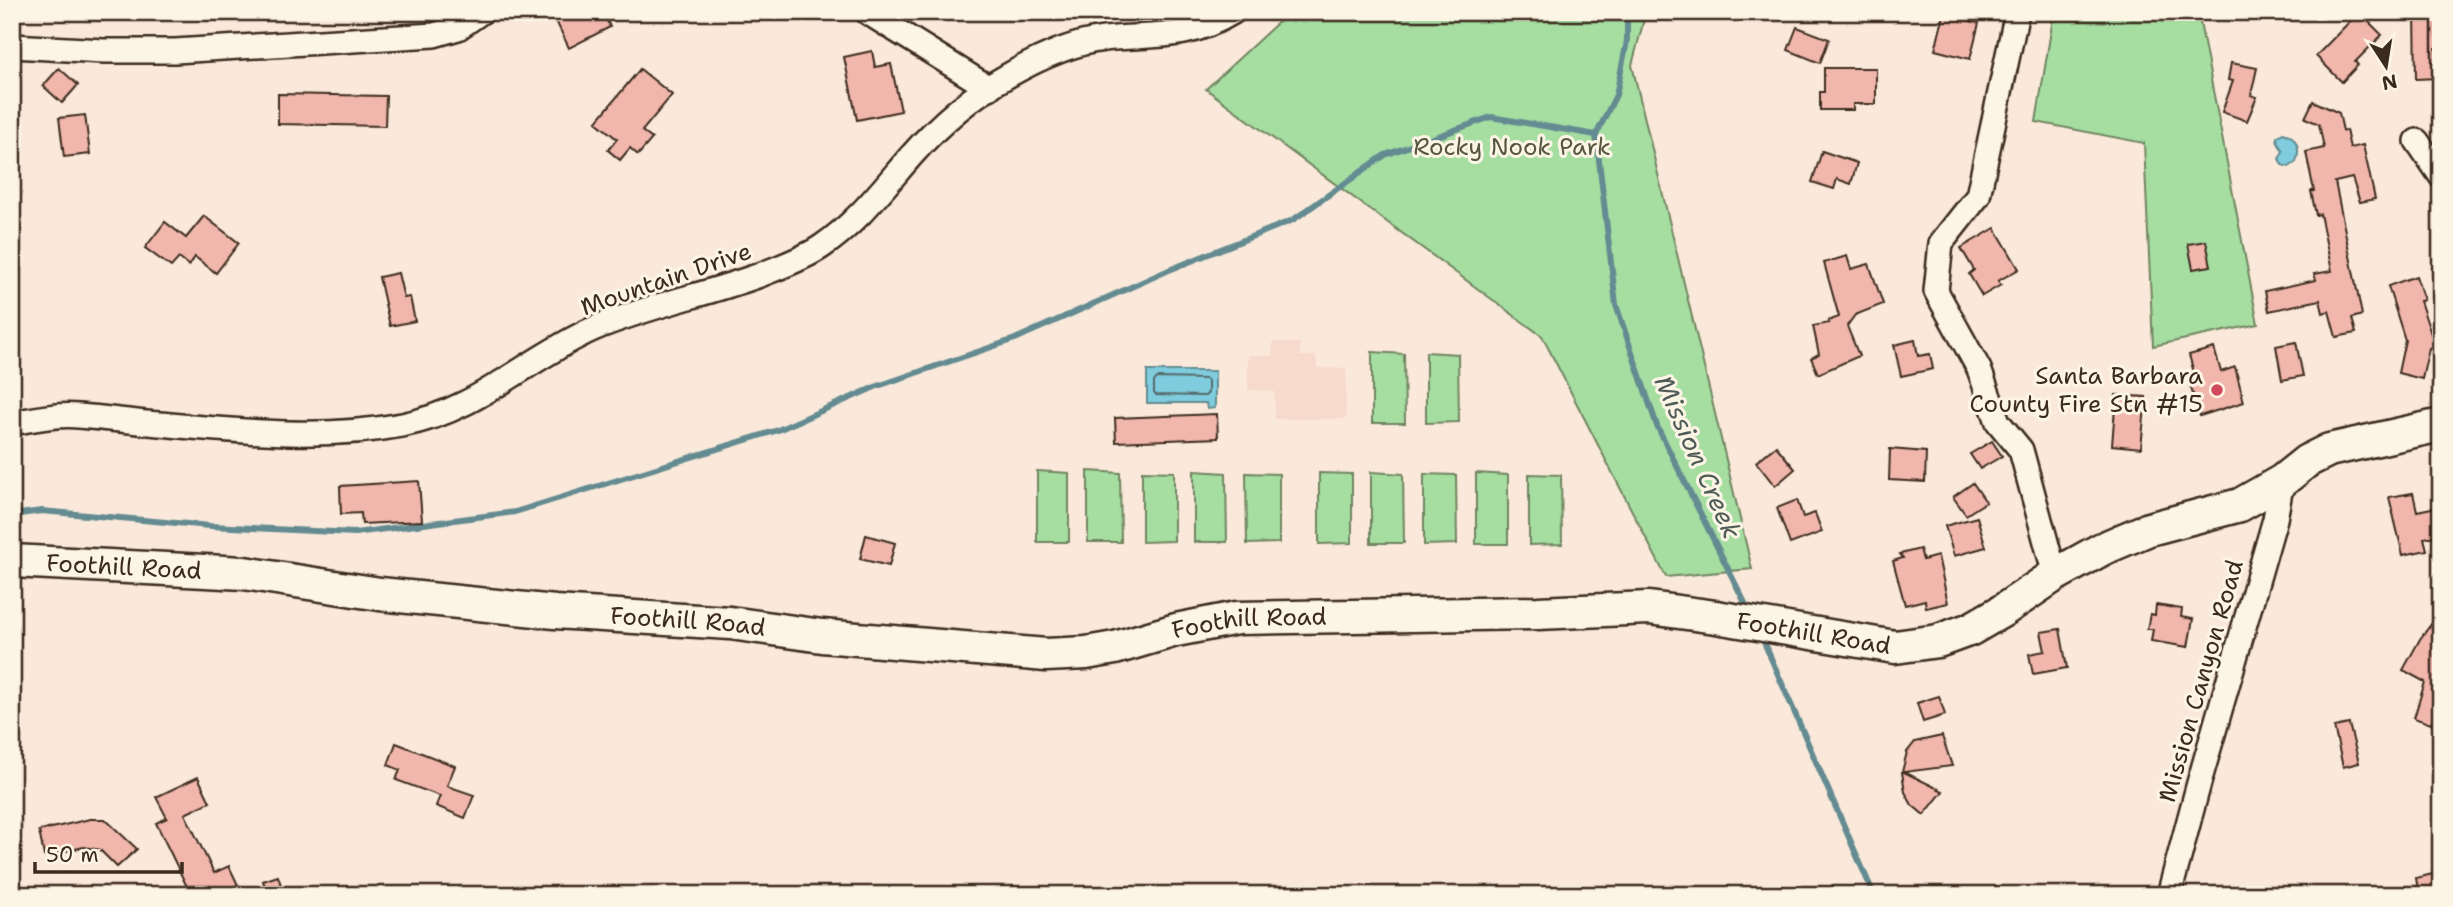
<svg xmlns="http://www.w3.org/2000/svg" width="2453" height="907" font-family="'Shantell Sans',sans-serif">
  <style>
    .built { fill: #f7dacc }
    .green { fill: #a6dea2; stroke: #708460; stroke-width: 2 }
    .water { fill: #7eccdd; stroke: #638b91; stroke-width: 2 }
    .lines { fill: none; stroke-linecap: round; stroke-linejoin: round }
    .shore { stroke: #566b6a; stroke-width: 2 }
    .stream { stroke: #638b91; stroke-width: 6 }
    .building { fill: #f1b7ac; stroke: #3b2a1e; stroke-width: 2 }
    .street-casing { stroke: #3b2a1e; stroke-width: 28 }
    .secondary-casing { stroke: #3b2a1e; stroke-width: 37 }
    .street { stroke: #fcf5e5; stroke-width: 23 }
    .secondary { stroke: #fcf5e5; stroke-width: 32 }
    .poi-dot { fill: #d1495b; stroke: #fcf5e5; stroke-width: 2.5 }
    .labels { text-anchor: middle; stroke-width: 6; stroke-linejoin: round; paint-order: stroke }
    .park-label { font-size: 24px; fill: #56573f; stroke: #fcf5e5 }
    .street-label { font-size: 24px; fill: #3b2a1e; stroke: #fcf5e5 }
    .poi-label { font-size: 24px; fill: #3b2a1e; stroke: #fcf5e5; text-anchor: end }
    .water-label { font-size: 26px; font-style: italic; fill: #4f5b57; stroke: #fcf5e5 }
  </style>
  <rect width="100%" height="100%" fill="#fae9da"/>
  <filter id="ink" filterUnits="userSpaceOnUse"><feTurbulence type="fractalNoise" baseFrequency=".0143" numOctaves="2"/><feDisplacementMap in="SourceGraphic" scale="14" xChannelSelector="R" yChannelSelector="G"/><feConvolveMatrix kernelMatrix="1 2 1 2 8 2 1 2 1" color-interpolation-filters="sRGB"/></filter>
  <g filter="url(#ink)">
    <polygon class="built" points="1273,342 1300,343 1300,356 1316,356 1317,368 1346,368 1346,419 1275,419 1274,391 1248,390 1248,355 1272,356"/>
    <g class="green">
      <polygon points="1289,12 1646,12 1632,65 1752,569 1666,577 1542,336 1206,89"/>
      <polygon points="2054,12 2198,12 2258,324 2153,346 2144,143 2036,122"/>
      <polygon points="1372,352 1404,354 1405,423 1372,423"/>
      <polygon points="1426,352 1458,354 1459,422 1426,423"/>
      <polygon points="1037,471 1069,473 1069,542 1037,542"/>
      <polygon points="1088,471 1120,473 1121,542 1088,542"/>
      <polygon points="1142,471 1174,472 1174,541 1142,542"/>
      <polygon points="1194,471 1226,473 1227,542 1194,542"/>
      <polygon points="1371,472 1403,474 1404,543 1371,543"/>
      <polygon points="1246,473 1279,474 1279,543 1247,544"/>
      <polygon points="1319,473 1352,474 1352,543 1319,544"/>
      <polygon points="1476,473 1508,475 1508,544 1476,544"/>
      <polygon points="1424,474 1456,475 1457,544 1424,545"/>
      <polygon points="1529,474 1561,475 1562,544 1529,545"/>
    </g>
    <g class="water">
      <path d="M2283 133C2297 136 2301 149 2296 162L2289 167 2282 165 2279 159 2283 151 2278 143 2277 137Z"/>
      <polygon points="1147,371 1215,371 1215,408 1207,409 1206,403 1147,403"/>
    </g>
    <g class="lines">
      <polygon class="shore" points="1157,378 1206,379 1208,381 1208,393 1205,396 1156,395 1154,393 1154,382"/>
      <g class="stream">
        <polyline points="1627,12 1627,41 1616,95 1596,135 1616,305 1657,426 1749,611"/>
        <polyline points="12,515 42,511 210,526 355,533 515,512 778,430 875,387 1015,339 1169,270 1293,220 1385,155 1491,117 1596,135"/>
        <polyline points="1760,633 1874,895"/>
      </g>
    </g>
    <g class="building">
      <polygon points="568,12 603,12 610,27 569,48 555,19"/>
      <polygon points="2359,12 2382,35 2355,62 2358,65 2342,82 2316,56"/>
      <polygon points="2415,12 2441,12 2441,48 2436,48 2437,78 2416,79"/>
      <polygon points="1944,15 1979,23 1970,59 1935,50"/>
      <polygon points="1797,27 1829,39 1820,63 1788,50"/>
      <polygon points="872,51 875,67 891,64 901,111 857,120 844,57"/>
      <polygon points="2231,63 2257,68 2251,95 2257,97 2247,121 2222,112 2233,81 2228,80"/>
      <polygon points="59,68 78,85 62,103 43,86"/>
      <polygon points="1824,68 1876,68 1876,104 1853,104 1853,110 1820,110 1820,92 1824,92"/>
      <polygon points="640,69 672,95 642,131 652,139 638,155 630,148 620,160 608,150 617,139 596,122"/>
      <polygon points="278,94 386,96 385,126 278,124"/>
      <polygon points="2313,101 2339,113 2343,131 2346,130 2350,148 2363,145 2375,199 2360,202 2352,178 2335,182 2362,315 2352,318 2356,333 2336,337 2329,311 2323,313 2320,300 2269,311 2265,291 2316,280 2314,274 2332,271 2320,214 2316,215 2311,191 2314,191 2306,152 2324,148 2319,124 2305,118"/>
      <polygon points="85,115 90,154 64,157 59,118"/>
      <polygon points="1822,151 1857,163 1851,184 1837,179 1834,189 1812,182"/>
      <polygon points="204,216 239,243 216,273 195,257 189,266 179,258 171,267 145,248 165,222 186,238"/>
      <polygon points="1995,228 2019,269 1998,281 2001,285 1982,296 1969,274 1974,270 1961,248"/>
      <polygon points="2206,241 2211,266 2193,269 2188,244"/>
      <polygon points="1847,256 1851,269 1869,264 1883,304 1855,315 1847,326 1859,356 1818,374 1811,358 1819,354 1813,326 1829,323 1828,321 1839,317 1824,263"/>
      <polygon points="398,273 404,298 410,297 415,321 390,326 379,277"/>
      <polygon points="2416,276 2424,300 2420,301 2435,346 2429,348 2422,379 2398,373 2405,340 2388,286"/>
      <polygon points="1915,340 1918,356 1930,354 1933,369 1901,376 1894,345"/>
      <polygon points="2296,342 2303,376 2282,380 2276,346"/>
      <polygon points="2214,348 2221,372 2235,367 2244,402 2200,416 2190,385 2197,383 2189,355"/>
      <polygon points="2116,395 2146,397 2141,448 2112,445"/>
      <polygon points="1217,414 1218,438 1116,442 1115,418"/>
      <polygon points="1992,441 2002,456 1980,469 1970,454"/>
      <polygon points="1776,446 1795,469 1775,486 1756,462"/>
      <polygon points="1890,449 1926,452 1925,482 1889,480"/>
      <polygon points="419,481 422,521 362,524 361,513 341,514 340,486"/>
      <polygon points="1973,483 1986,502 1966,515 1953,497"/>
      <polygon points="2413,493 2417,511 2441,506 2441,535 2424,538 2427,550 2403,555 2389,497"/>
      <polygon points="1797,500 1803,517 1815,513 1822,532 1790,544 1777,508"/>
      <polygon points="1977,517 1986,547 1954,556 1945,526"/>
      <polygon points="866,535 895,543 889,566 860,559"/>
      <polygon points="1920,549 1923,560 1938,556 1948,603 1926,608 1925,600 1905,605 1893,561 1903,558 1900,554"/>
      <polygon points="2156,605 2182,609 2181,617 2193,619 2188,647 2151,641 2153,629 2147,629 2150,614 2155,615"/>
      <polygon points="2441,611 2441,694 2431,724 2414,718 2425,682 2403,670 2420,639"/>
      <polygon points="2060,629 2067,668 2033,674 2029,654 2045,651 2041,632"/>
      <polygon points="1939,696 1945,715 1923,722 1917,703"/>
      <polygon points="2349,724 2359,763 2343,767 2334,727"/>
      <polygon points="1942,736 1952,766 1904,772 1943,791 1924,815 1912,805 1905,792 1902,772 1907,752 1915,742"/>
      <polygon points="396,743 455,766 447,786 474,795 465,818 436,806 440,796 396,780 400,770 388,765"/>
      <polygon points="198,777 210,802 185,814 214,873 229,866 238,885 218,895 191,895 156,823 167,818 156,797"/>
      <polygon points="90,819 105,819 137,849 117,867 100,850 84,847 44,856 39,831"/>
      <polygon points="2441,872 2441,895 2419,895 2416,878"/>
      <polygon points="278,876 283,891 268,895 263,881"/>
    </g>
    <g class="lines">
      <defs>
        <g id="street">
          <polyline points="867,12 989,88"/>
          <polyline points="2017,12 1978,196 1941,243 1936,291 1979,369 1998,422 2021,450 2055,575"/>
          <polyline points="12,46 104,51 175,51 434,35 458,28 481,12"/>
          <polyline points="2417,141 2441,176"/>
          <path d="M12 423C34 419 57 414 79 416 106 418 133 422 159 424 239 431 322 440 402 425 477 411 526 359 593 329 647 306 705 295 760 275 780 267 803 259 821 247 857 223 883 188 911 156 938 125 973 95 1009 75 1037 59 1071 43 1104 39 1155 34 1186 41 1233 12"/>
          <polyline points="2169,895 2199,783 2275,519 2282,481"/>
        </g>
        <g id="secondary">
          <path id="s1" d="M12 561 244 573 380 594 555 612 730 623 822 636 1046 655 1086 653 1115 648 1176 630 1237 618 1538 613 1649 608 1716 617 1895 647 1938 641 1971 629 2002 611 2055 575 2102 549 2149 529 2240 505 2282 481 2307 461 2329 450 2441 425"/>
        </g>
      </defs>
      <use href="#street" class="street-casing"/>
      <use href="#secondary" class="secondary-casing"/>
      <use href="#street" class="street"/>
      <use href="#secondary" class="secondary"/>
    </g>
  </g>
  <circle class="poi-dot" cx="2217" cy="390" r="7"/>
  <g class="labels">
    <g class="park-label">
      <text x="1512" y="155">Rocky Nook Park</text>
    </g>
    <g class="street-label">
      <text transform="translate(666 279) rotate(-19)" y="8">Mountain Drive</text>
      <text dy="8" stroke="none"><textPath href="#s1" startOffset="112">Foothill Road</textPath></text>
      <text dy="8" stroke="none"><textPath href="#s1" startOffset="679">Foothill Road</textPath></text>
      <text dy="8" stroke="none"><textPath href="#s1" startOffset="1246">Foothill Road</textPath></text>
      <text dy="8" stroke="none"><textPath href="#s1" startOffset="1813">Foothill Road</textPath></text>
      <text transform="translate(2201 681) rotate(-74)" y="8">Mission Canyon Road</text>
    </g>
    <g class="poi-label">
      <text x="2203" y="384">Santa Barbara<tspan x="2203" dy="28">County Fire Stn #15</tspan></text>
    </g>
    <g class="water-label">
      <text transform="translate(1698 457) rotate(66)" y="9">Mission Creek</text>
    </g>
  </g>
  <rect width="2453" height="907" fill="none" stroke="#fcf5e5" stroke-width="42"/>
  <rect x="21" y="21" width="2411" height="865" fill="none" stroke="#3b2a1e" stroke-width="2.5" filter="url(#ink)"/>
  <g transform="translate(2386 66) rotate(168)" stroke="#fcf5e5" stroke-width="5" paint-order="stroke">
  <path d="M0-5L12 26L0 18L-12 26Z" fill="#3b2a1e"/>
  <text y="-10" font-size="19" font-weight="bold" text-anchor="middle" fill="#3b2a1e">N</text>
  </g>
  <path d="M35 862v10h147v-10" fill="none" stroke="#3b2a1e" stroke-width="3.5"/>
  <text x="46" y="862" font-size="21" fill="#3b2a1e" stroke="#fcf5e5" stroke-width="5" paint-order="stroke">50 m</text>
</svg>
